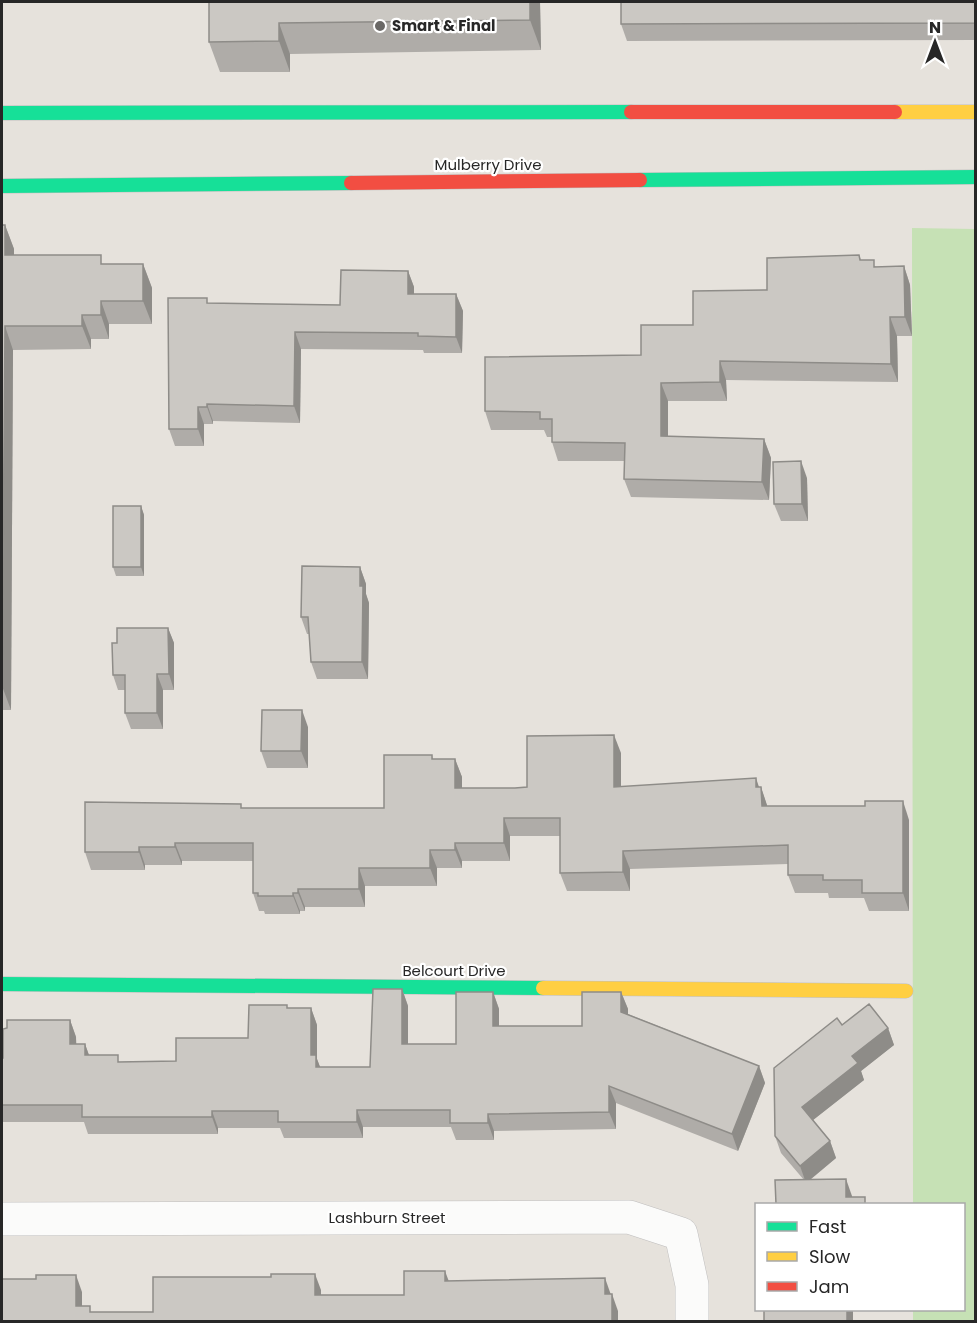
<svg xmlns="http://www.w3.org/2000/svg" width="977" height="1323" font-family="Poppins,sans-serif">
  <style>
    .green { fill: #c6e1b5 }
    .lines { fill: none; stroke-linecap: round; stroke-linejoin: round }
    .street-casing { stroke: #bfbebe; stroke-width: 34 }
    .fast-casing { stroke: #bfbebe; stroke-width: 15 }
    .slow-casing { stroke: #bfbebe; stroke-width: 15 }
    .jam-casing { stroke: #bfbebe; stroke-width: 15 }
    .street { stroke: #fbfbfa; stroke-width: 33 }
    .fast { stroke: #16e098; stroke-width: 14 }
    .slow { stroke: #ffcf43; stroke-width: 14 }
    .jam { stroke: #f24e42; stroke-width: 14 }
    .wall { fill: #afaca8 }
    .shaded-wall { fill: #8e8c88 }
    .building { fill: #cbc8c3; stroke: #8e8c88; stroke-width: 1.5 }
    .poi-dot { fill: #6a6866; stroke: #fff; stroke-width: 2 }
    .labels { text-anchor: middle; stroke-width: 4.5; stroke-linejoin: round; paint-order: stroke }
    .poi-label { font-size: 15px; font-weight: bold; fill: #272727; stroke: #fff; text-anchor: start }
    .street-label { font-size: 15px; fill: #272727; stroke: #fff }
  </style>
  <rect width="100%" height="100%" fill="#e6e2dc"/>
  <polygon class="green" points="912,228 975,229 975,1321 913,1321 913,1310 964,1310 964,1204 913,1204"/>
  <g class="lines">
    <defs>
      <polyline id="street" points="2,1219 629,1217 681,1234 692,1285 692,1322"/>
      <g id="fast">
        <polyline points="2,113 631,112"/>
        <polyline points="640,180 976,177"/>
        <polyline points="2,186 351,183"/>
        <polyline points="2,984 543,988"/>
      </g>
      <g id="slow">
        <polyline points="895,112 976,112"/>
        <polyline points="543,988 906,991"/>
      </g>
      <g id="jam">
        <polyline points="631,112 895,112"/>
        <polyline points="351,183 640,180"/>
      </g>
    </defs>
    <use href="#street" class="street-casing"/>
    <use href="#fast" class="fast-casing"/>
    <use href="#slow" class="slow-casing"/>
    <use href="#jam" class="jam-casing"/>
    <use href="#street" class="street"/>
    <use href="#fast" class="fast"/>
    <use href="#slow" class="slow"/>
    <use href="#jam" class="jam"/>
  </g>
  <g class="wall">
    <polygon points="209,2 540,2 541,50 290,54 290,72 220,72 209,42"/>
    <polygon points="975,2 975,40 627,41 621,24"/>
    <polygon points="2,225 5,225 14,249 14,255 104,264 143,264 152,288 152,324 109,324 109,339 91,339 91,349 13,350 11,710 2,710"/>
    <polygon points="859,255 861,260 877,267 904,266 910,285 912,336 897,336 898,382 726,380 727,401 668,401 668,436 764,439 771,458 769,500 631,497 624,479 624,461 558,461 552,442 552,437 547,437 544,430 491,430 485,411 641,355 693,325 767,290"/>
    <polygon points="408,271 414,287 414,294 456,294 463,311 462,353 424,353 423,350 301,349 300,423 213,421 213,424 204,424 204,446 175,446 169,429 208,303 340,305"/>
    <polygon points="807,478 808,521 781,521 774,504"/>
    <polygon points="141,506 144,515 144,576 116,576 113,567"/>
    <polygon points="360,567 366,584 366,594 369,603 368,679 317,679 311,662 309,634 307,634 301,617"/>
    <polygon points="168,628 174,643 174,690 163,690 163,729 131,729 125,713 125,690 118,690 113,675 117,643"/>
    <polygon points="308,727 308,768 267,768 261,751"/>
    <polygon points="621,753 621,787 761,787 767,806 909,820 909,911 869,911 864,898 829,898 828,893 795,893 788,875 788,864 630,869 630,891 567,891 560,873 560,836 510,836 510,861 462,861 462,868 437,868 437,886 365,886 365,907 305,907 305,911 300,911 300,914 265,914 264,911 259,911 253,893 253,861 182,861 182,865 145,865 145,870 91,870 85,852 242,808 384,808 432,755 433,759 455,759 462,777 462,788 515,788 527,787"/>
    <polygon points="402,989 408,1006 408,1044 456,1044 493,992 499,1009 499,1026 582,1026 621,992 628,1009 628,1014 759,1066 765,1083 738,1151 616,1103 616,1129 494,1131 494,1140 456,1140 451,1127 363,1127 363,1138 284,1138 280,1128 218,1128 218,1134 88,1134 84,1122 2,1122 2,1140 2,1058 3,1058 70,1020 76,1037 76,1044 85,1044 89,1055 120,1062 176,1061 248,1038 287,1008 311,1008 317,1025 317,1059 320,1067 370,1067"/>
    <polygon points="842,1025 888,1028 894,1045 861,1071 864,1080 813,1120 830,1141 836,1158 810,1180 852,1196 852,1197 804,1180 781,1153 775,1136"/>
  </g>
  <g class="shaded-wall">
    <polygon points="530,2 540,2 541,50 530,20"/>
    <polygon points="279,23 290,54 290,72 279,41"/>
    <polygon points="5,225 14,249 14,279 5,255"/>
    <polygon points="143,264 152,288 152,324 143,301"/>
    <polygon points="904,266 910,285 912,336 905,317"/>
    <polygon points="408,271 414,287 414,311 408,294"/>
    <polygon points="456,294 463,311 462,353 456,337"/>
    <polygon points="101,301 109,324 109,339 101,315"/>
    <polygon points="82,315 91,339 91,349 82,326"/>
    <polygon points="890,317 897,336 898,382 891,364"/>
    <polygon points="5,326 13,350 11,710 2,686"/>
    <polygon points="295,332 301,349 300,423 294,406"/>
    <polygon points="720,361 726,380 727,401 720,382"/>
    <polygon points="661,383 668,401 668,454 661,436"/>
    <polygon points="207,404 213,421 213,424 207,407"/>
    <polygon points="198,407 204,424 204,446 198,429"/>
    <polygon points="764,439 771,458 769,500 762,482"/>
    <polygon points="801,461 807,478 808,521 802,504"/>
    <polygon points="141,506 144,515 144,576 141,567"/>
    <polygon points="360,567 366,584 366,594 369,603 368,679 362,662"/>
    <polygon points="168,628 174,643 174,690 169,674"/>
    <polygon points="157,674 163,690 163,729 157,713"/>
    <polygon points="302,710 308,727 308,768 301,751"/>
    <polygon points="614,735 621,753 621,806 614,787"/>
    <polygon points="455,759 462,777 462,806 455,788"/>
    <polygon points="756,778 761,793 761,787 767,805 768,825 756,787"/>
    <polygon points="903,801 909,820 909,911 903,893"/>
    <polygon points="504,818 510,836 510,861 504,843"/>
    <polygon points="175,843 182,861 182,865 175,847"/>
    <polygon points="455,843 462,861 462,868 455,850"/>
    <polygon points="139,847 145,865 145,870 139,852"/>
    <polygon points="430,850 437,868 437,886 430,868"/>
    <polygon points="623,851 630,869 630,891 623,872"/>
    <polygon points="359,868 365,886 365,907 359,889"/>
    <polygon points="298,889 305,907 305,911 298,893"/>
    <polygon points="293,893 300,911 300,914 293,896"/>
    <polygon points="402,989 408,1006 408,1060 402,1044"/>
    <polygon points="493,992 499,1009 499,1042 493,1026"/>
    <polygon points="621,992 628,1009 628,1029 621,1012"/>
    <polygon points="311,1008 317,1025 317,1059 322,1072 322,1084 311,1055"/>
    <polygon points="70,1020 76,1037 77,1061 70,1044"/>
    <polygon points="888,1028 894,1045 861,1071 864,1080 808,1124 802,1107 852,1056"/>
    <polygon points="85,1044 91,1061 85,1055"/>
    <polygon points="759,1066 765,1083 738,1151 732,1134"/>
    <polygon points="609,1086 616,1103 616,1129 609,1112"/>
    <polygon points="357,1110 363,1127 363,1138 357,1122"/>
    <polygon points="212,1111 218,1128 218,1134 212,1117"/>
    <polygon points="488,1114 494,1131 494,1140 488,1123"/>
    <polygon points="830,1141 836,1158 806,1183 800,1166"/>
    <polygon points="846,1179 852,1196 852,1204 846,1197"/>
    <polygon points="445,1271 451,1287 445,1281"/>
    <polygon points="315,1274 321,1290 321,1312 315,1295"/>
    <polygon points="76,1275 82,1292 82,1322 76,1306"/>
    <polygon points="605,1278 611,1295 605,1294"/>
    <polygon points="612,1294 618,1311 618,1322 612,1322"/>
    <rect x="847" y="1310" width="6" height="12"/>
  </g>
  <g class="building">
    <polygon points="209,2 530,2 530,20 279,23 279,41 209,42"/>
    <polygon points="621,2 975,2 975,23 621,24"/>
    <polygon points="2,225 5,225 5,255 101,255 101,264 143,264 143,301 101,301 101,315 82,315 82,326 5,326 2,686"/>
    <polygon points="859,255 860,260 874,260 874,267 904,266 905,317 890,317 891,364 720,361 720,382 661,383 661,436 764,439 762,482 624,479 625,443 552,442 552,419 540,419 540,412 485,411 485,357 641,355 641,325 693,325 693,291 767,290 767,258"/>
    <polygon points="341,270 408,271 408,294 456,294 456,337 418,336 418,333 295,332 294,406 207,404 207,407 198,407 198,429 169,429 168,298 207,298 207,303 340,305"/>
    <polygon points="801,461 802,504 774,504 773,462"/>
    <rect x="113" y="506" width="28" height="61"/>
    <polygon points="302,566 360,567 360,586 363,586 362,662 311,662 308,617 301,617"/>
    <polygon points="117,628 168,628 169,674 157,674 157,713 125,713 125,675 113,675 112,643 117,643"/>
    <polygon points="262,710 302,710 301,751 261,751"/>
    <polygon points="614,735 614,787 756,778 756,787 761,787 762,806 865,806 865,801 903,801 903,893 862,893 862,880 823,880 823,875 788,875 788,845 623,851 623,872 560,873 560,818 504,818 504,843 455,843 455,850 430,850 430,868 359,868 359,889 298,889 298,893 293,893 293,896 258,896 258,893 253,893 253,843 175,843 175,847 139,847 139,852 85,852 85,802 241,804 241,808 384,808 384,755 432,755 432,759 455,759 455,788 515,788 527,787 527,736"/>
    <polygon points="373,989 402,989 402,1044 456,1044 456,992 493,992 493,1026 582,1026 582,992 621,992 621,1012 759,1066 732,1134 609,1086 609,1112 488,1114 488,1123 450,1123 450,1110 357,1110 357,1122 278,1122 278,1111 212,1111 212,1117 82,1117 82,1105 2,1105 2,1058 3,1058 3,1029 7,1028 7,1020 70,1020 70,1044 85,1044 85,1055 118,1055 118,1062 176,1061 176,1038 248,1038 249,1005 287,1005 287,1008 311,1008 311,1055 316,1055 316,1067 370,1067"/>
    <polygon points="869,1004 888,1028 852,1056 858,1063 802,1107 830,1141 800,1166 775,1136 774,1068 837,1018 842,1025"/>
    <polygon points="846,1179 846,1197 865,1197 865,1204 776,1204 775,1180"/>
    <polygon points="404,1271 445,1271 445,1281 605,1278 605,1294 612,1294 612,1322 2,1322 2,1279 36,1279 36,1275 76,1275 76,1306 90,1306 90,1312 153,1312 153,1277 271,1277 271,1274 315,1274 315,1295 404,1295"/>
    <rect x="764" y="1310" width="83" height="12"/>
  </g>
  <circle class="poi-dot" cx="380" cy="26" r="6"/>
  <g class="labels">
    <g class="poi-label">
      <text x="392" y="31">Smart &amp; Final</text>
    </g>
    <g class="street-label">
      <text x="488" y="170">Mulberry Drive</text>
      <text x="454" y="976">Belcourt Drive</text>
      <text x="387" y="1223">Lashburn Street</text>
    </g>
  </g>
  <rect width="977" height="1323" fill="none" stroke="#272727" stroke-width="6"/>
  <rect x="755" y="1203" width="210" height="108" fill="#ffffff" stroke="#a9a9a9" stroke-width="1.5"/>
  <rect x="767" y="1222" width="30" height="9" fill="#16e098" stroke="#a9a9a9" stroke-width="1.5"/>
  <text x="809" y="1233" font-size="18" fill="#272727">Fast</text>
  <rect x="767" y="1252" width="30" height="9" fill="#ffcf43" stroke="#a9a9a9" stroke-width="1.5"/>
  <text x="809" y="1263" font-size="18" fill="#272727">Slow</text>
  <rect x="767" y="1282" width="30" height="9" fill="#f24e42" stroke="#a9a9a9" stroke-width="1.5"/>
  <text x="809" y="1293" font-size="18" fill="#272727">Jam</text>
  <g transform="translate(935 42)" stroke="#ffffff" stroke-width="4.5" paint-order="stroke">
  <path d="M0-4.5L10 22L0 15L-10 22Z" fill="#272727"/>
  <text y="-9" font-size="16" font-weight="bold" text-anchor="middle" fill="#272727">N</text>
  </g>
</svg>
